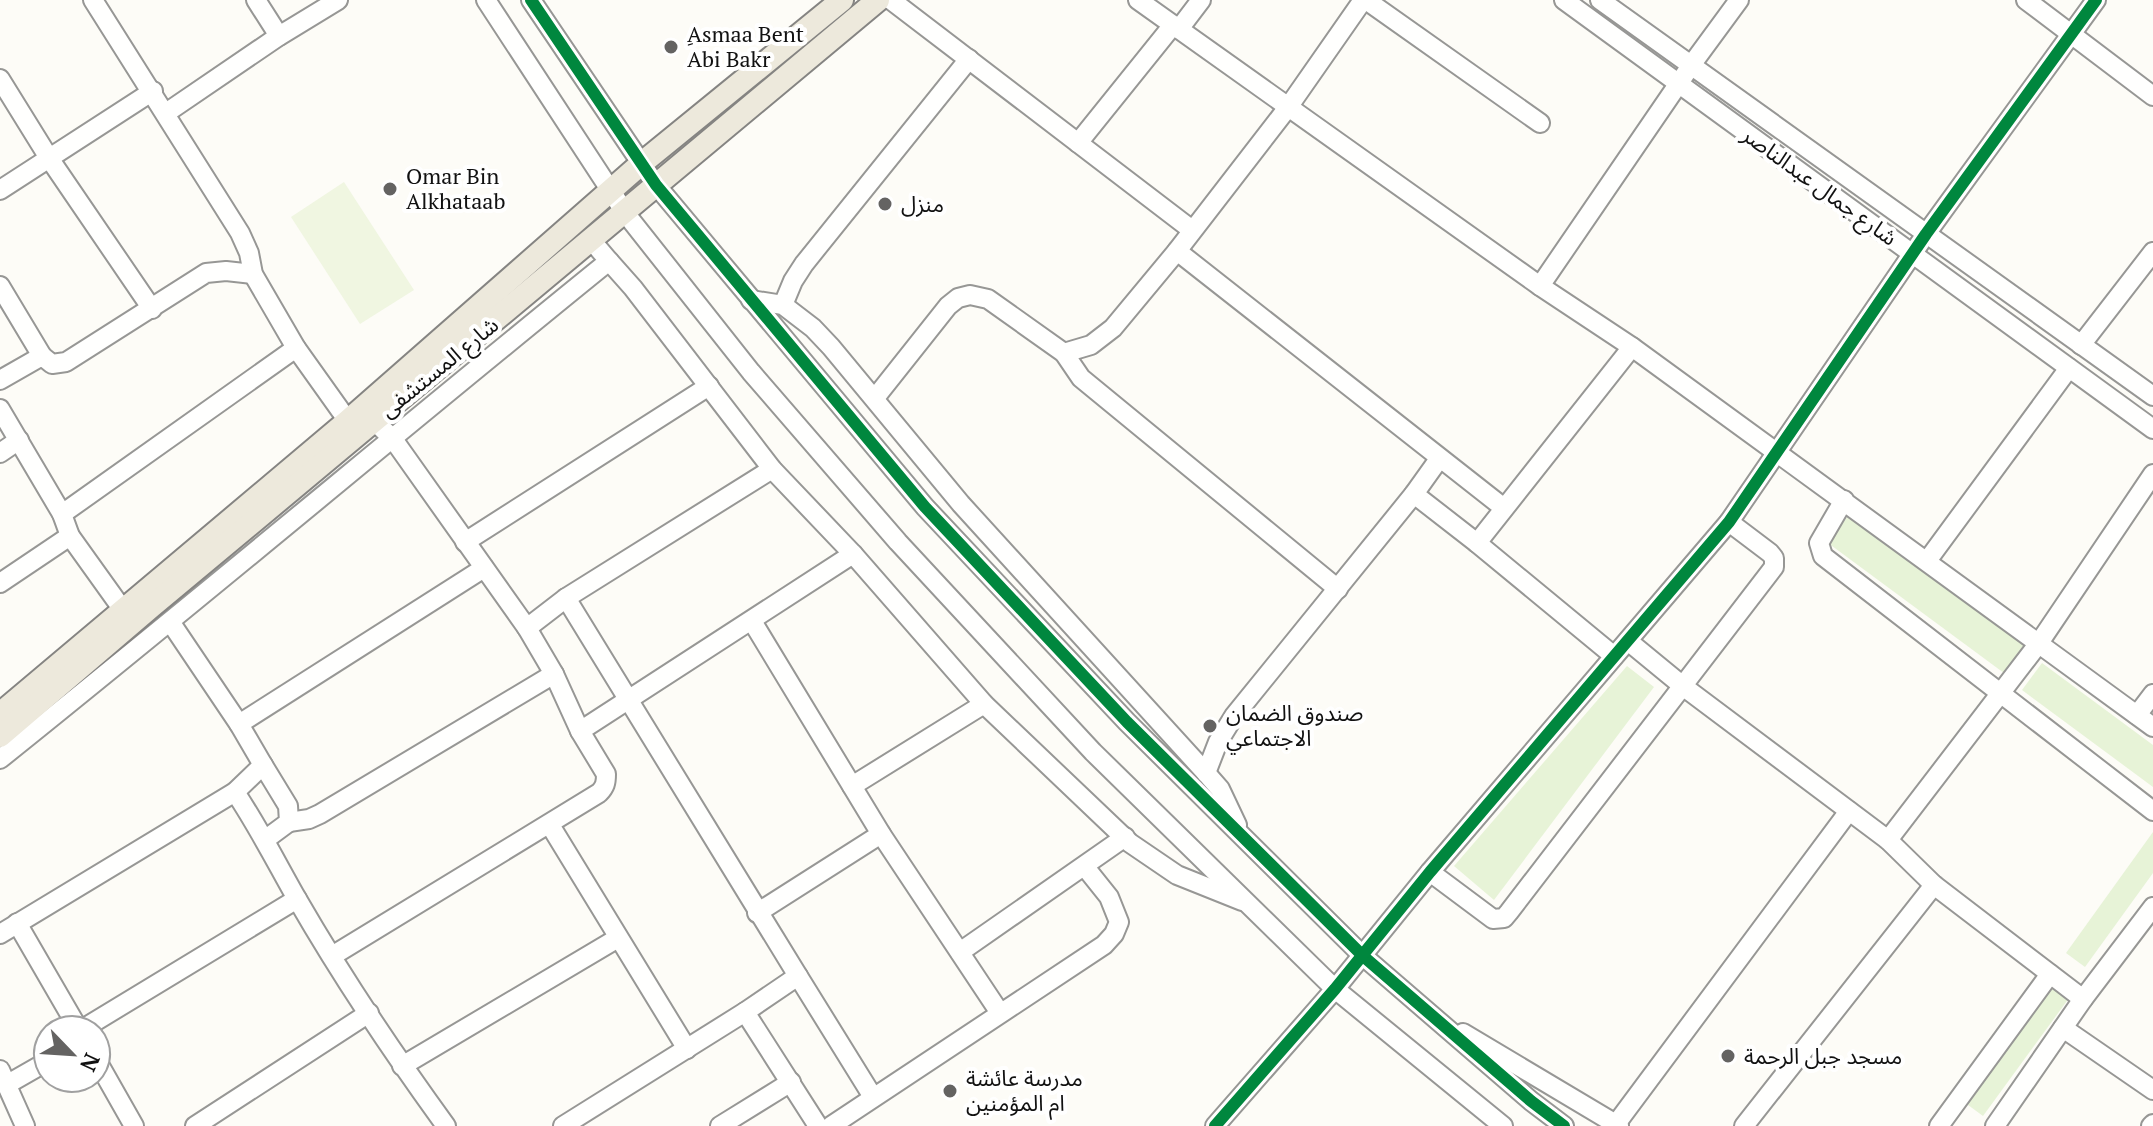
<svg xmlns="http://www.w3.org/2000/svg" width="2153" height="1126" font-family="'PT Serif','Noto Sans Arabic',serif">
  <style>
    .green { fill: #e7f3d7 }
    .pitch { fill: #f0f6e1 }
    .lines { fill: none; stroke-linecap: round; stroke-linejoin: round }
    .minor-casing { stroke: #979795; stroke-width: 22 }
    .major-casing { stroke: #858482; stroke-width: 26 }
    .minor { stroke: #fffffe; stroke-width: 18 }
    .major { stroke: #ede9dc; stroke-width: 22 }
    .cycleway-casing { stroke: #fff; stroke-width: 17 }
    .cycleway { stroke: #00873e; stroke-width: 12 }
    .poi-dot { fill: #646362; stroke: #fff; stroke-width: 3 }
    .labels { text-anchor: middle; stroke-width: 8; stroke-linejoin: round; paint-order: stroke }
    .poi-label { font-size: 22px; fill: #111; stroke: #fff; text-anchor: start }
    .street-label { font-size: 22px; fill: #111; stroke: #fff }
  </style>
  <rect width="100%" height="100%" fill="#fdfcf7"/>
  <g class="green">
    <polygon points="1848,516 2028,648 2008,676 1828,543"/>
    <polygon points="2042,663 2153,745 2153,787 2022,690"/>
    <polygon points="1627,666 1654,687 1494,900 1454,866"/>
    <polygon points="2153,832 2153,873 2085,967 2066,953"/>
    <polygon points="2053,980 2072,994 1983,1116 1964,1102"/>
  </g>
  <polygon class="pitch" points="344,182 414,290 360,324 291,217"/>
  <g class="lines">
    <defs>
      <g id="minor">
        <polyline points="93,0 240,233 249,253 253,274 296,348 348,421"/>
        <polyline points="256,0 279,36"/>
        <polyline points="486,0 626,214 751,372 898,542 1093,752 1335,989 1503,1126"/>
        <polyline points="531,0 656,185 925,507 1127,722 1363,956 1531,1101 1564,1126"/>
        <polyline points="891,0 1192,230"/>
        <polyline points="1138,0 1540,286 1632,347 2153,727"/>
        <polyline points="1366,0 1540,123"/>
        <polyline points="1564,0 2153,429"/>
        <polyline points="1600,0 2153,396"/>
        <polyline points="2026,0 2153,96"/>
        <polyline points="1179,29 1201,0"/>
        <polyline points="0,79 49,158 152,309"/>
        <polyline points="166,113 279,36 338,0"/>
        <polyline points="1078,143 1173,25"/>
        <polyline points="0,190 153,91"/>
        <polyline points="1177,251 1504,508"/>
        <polyline points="609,261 633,288 772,469 853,554 984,704 1130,843 1177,875 1242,901"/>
        <polyline points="0,286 42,356"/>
        <polyline points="1540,286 1692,64 1739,0"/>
        <polyline points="751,300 783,305 813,328 831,347 961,504 1206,773 1220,789 1237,825"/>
        <polyline points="783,305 793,281 804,264 969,59"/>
        <polyline points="2081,345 2153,252"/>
        <polyline points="1064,353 1091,345 1113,328 1177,251 1289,106 1363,0"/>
        <polyline points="0,380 42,356 52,364 66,362 206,273 226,271 253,274"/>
        <polyline points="875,398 948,306 958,298 970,295 988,299 1064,353 1081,378 1338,589"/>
        <polyline points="0,409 62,514 70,536 123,610"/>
        <polyline points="0,453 19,440"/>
        <polyline points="1414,494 1477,543 1632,347"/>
        <polyline points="1844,500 1819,543 1823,556 2153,811"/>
        <polyline points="62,514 296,348"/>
        <polyline points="465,542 709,386"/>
        <polyline points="1477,543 1614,656"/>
        <polyline points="1927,561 2069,368"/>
        <polyline points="0,583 70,536"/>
        <polyline points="566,598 798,976 745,1012"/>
        <polyline points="752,621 881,834 1000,1013"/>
        <polyline points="171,623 239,724 263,765"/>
        <polyline points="527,628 566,598 772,469"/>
        <polyline points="1628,641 1684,687 1888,840 1934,885 2083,999"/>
        <polyline points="2137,715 2153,694"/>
        <polyline points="239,724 484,568"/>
        <polyline points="580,731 853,554"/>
        <path d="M0 759C205 595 405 426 609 261L592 241"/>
        <polyline points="1206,773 1218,742 1234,716 1414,494 1439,459"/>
        <polyline points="852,786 984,704"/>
        <path d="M235 792C259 828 276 862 297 899 342 977 393 1053 446 1126"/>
        <polyline points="289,822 309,819 320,814 554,674"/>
        <polyline points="550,825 687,1049"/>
        <polyline points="1888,840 2039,643 2153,474"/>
        <polyline points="1430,872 1493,919 1504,918 1509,912 1774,567 1774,558 1770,553 1729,522"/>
        <polyline points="757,913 881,834"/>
        <polyline points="17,923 79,1030"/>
        <polyline points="0,934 235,792 263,765 288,806 289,822 266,839"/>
        <polyline points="960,952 1125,837"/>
        <path d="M332 956 599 793C605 787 606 783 606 774L580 731 554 674 527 628 393 439 364 411"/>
        <polyline points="798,976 873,1097"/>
        <polyline points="2063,1028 2153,1090"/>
        <polyline points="81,1030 297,899"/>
        <polyline points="1463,1033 1619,1126"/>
        <polyline points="96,1059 134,1126"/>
        <polyline points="402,1066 618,938"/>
        <polyline points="0,1070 25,1126"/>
        <polyline points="6,1085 48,1061"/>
        <polyline points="1616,1124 1849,811"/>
        <polyline points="195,1126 369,1013"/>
        <polyline points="563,1126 745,1012 818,1126"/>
        <polyline points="720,1126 791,1082"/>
        <polyline points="831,1126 1104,945 1114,934 1119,922 1109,897 1085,867"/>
        <polyline points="1215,1126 1335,989 1430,872 1729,522 1926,234 2096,0"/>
        <polyline points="1744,1126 1934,885"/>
        <polyline points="1939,1126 2050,974"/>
        <polyline points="1995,1126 2083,999 2153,907"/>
        <polyline points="2151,1126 2153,1124"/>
      </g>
      <g id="major">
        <polyline points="0,714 348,421 642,163 842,0"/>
        <polyline points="0,736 152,606 878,0"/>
      </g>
    </defs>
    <use href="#minor" class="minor-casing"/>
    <use href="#major" class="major-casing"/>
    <use href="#minor" class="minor"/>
    <use href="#major" class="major"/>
    <defs>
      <g id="cycleway">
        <polyline points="531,0 656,185 925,507 1127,722 1363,956 1531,1101 1564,1126"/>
        <polyline points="1215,1126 1335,989 1430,872 1729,522 1926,234 2096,0"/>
      </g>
    </defs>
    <use href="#cycleway" class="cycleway-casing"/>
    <use href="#cycleway" class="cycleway"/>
  </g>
  <g class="poi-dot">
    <circle cx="671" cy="47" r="8"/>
    <circle cx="390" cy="189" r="8"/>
    <circle cx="885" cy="204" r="8"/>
    <circle cx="1210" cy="726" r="8"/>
    <circle cx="1728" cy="1056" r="8"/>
    <circle cx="950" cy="1091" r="8"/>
  </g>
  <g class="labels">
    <g class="poi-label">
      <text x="687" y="42">ِAsmaa Bent<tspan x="687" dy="25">Abi Bakr</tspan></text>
      <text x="406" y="184">Omar Bin<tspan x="406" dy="25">Alkhataab</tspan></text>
      <text x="901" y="212">منزل</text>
      <text x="1226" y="721">صندوق الضمان<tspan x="1226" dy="25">الاجتماعي</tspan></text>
      <text x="1744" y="1064">مسجد جبل الرحمة</text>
      <text x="966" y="1086">مدرسة عائشة<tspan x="966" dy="25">ام المؤمنين</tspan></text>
    </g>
    <g class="street-label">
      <text transform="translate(1820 186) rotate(36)" y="8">شارع جمال عبدالناصر</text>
      <text transform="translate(439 367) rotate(-39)" y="8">شارع المستشفى</text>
    </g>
  </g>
  <g transform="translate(72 1054) rotate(115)"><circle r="38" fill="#ffffff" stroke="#a0a0a0" stroke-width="2"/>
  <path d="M0-6L14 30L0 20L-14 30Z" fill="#646362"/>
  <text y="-12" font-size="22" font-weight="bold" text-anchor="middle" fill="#111111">N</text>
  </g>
</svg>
